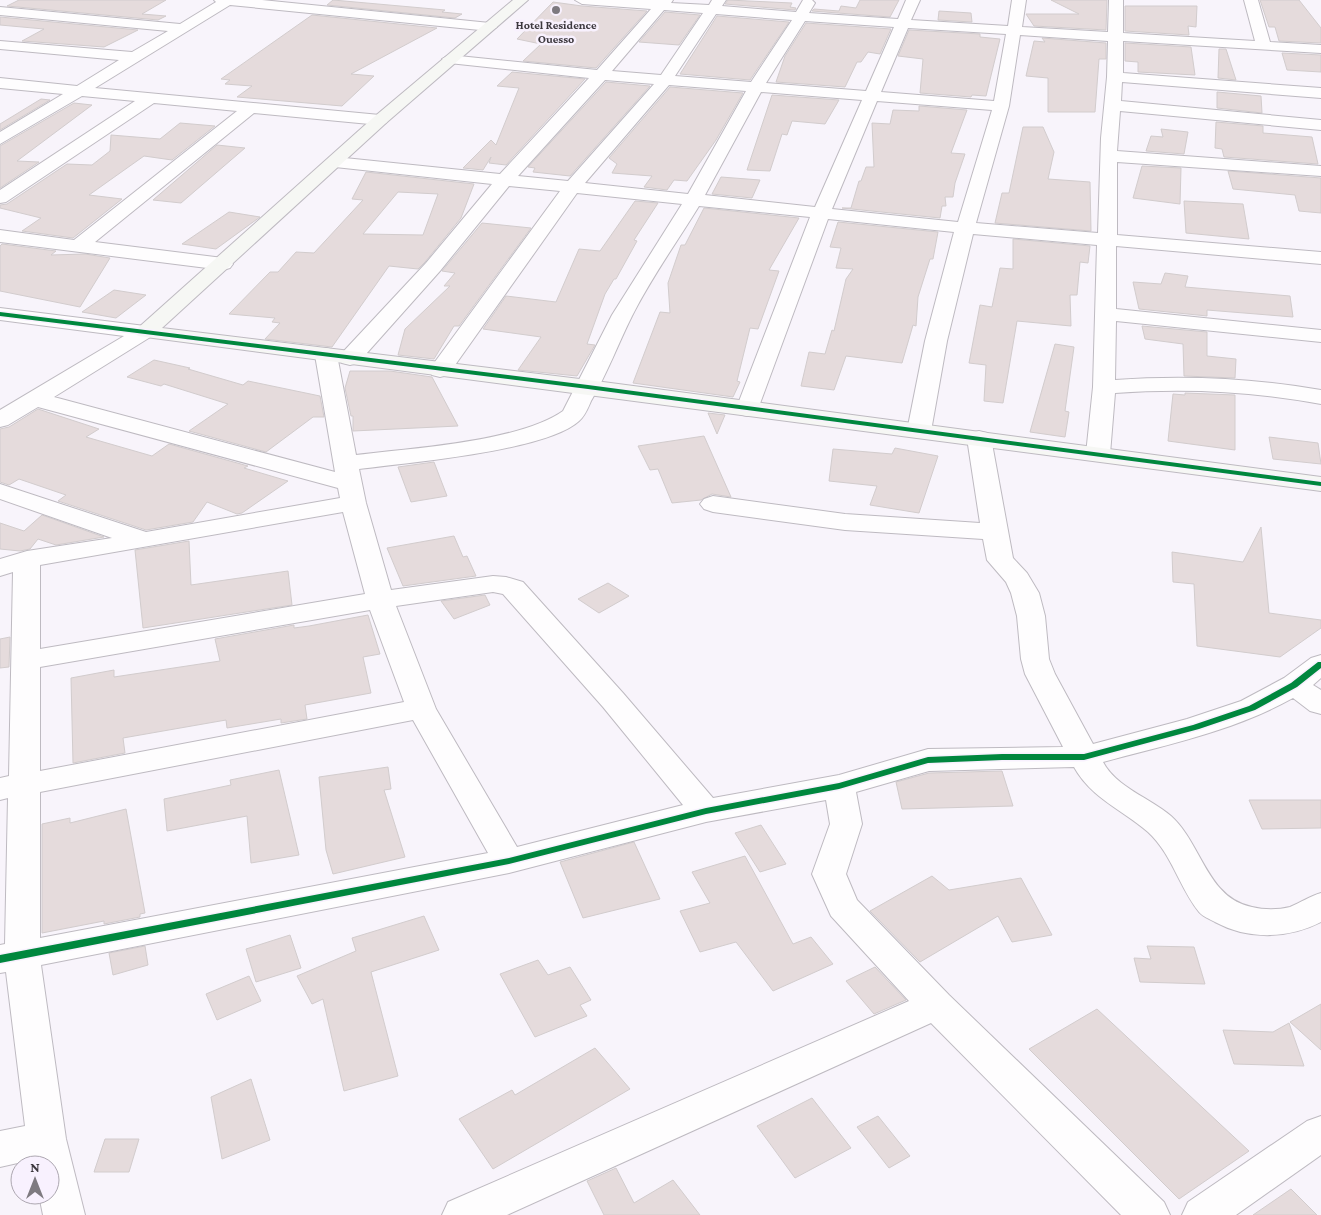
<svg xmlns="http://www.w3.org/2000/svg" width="1321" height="1215" font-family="'Crimson Pro',serif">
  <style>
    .building { fill: #e5dbdc; stroke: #d2cccd; fill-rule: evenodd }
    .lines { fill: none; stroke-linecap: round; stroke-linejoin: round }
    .street-casing { stroke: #bebac1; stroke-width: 2 }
    .secondary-casing { stroke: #bebac1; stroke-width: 2 }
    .street { fill: #fefdfe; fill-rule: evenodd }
    .secondary { fill: #f6f7f4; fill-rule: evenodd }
    .cycleway-casing { stroke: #f8f1fe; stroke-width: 3 }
    .cycleway { fill: #00873e; fill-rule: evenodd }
    .poi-dot { fill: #7e7a80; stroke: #f8f1fe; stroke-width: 2 }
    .labels { text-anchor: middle; stroke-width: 5; stroke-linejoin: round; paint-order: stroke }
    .far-poi-label { font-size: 12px; font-weight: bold; fill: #3c383e; stroke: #f8f1fe }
  </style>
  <rect width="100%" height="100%" fill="#f8f4fb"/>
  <g class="building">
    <polygon points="19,0 166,0 142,14 166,16 158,20 7,6"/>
    <polygon points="333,0 445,10 442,12 462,14 455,18 327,5"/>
    <polygon points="728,0 792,3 790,7 796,8 795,10 725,4"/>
    <polygon points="860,0 899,0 890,17 812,11 814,9 839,11 841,6 856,8"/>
    <polygon points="1051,0 1107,0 1106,30 1034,26 1026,14 1079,14"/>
    <polygon points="1260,0 1299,0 1321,28 1321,43 1279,41 1275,27 1269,27"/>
    <polygon points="553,2 582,6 647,11 596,68 523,61 541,44 517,39"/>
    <polygon points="1125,6 1197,6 1196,27 1188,26 1189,35 1125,31"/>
    <polygon points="939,11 971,13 972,22 938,20"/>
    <polygon points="665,12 700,15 679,45 639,42"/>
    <polygon points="312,15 437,28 351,74 374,76 342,106 237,97 252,86 225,84 230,80 221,79"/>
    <polygon points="717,16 789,22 750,80 680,74"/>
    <polygon points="0,17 138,30 104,47 22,41 44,29 0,25"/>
    <polygon points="806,23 891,29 880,54 868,52 861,62 857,62 845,87 776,82 785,56"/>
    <polygon points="909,30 980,34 980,37 1000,39 986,96 972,95 971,97 920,93 923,59 898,56"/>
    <polygon points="1042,38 1106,43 1106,59 1099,59 1095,112 1048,112 1048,78 1026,76 1034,41 1045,42"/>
    <polygon points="1125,43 1191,47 1195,75 1138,72 1138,62 1125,61"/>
    <polygon points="1219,49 1226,49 1236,80 1218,78"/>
    <polygon points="1282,53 1321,55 1321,72 1287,70"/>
    <polygon points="512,72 585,79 506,165 489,163 491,157 483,170 463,168 491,140 496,145 519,88 497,86"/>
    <polygon points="606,82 650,86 570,176 533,172 535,168 528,167"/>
    <polygon points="670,87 743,93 716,140 687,181 674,180 667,190 644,187 652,176 612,173 617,164 609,158"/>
    <polygon points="1217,92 1261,96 1262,113 1217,108"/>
    <polygon points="772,95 839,100 825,124 792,121 787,135 782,134 770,171 747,170"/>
    <polygon points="41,99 50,100 0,130 0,124"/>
    <polygon points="74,103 92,105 17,161 39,162 0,188 0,146"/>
    <polygon points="919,106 967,110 951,153 965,154 955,183 953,197 945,197 946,206 942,206 940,218 842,208 851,208 859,181 861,181 866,167 874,167 872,123 890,124 893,110 919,111"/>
    <polygon points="1216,122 1263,126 1263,133 1312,137 1318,164 1224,157 1222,149 1215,148"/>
    <polygon points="180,123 215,126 172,160 144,156 89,195 122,199 73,238 22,231 41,218 0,208 0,205 7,204 67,164 92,165 110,151 111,135 160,139"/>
    <polygon points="1023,127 1043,127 1054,152 1048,179 1090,182 1091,231 995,223 1002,193 1009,193"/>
    <polygon points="1161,129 1188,132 1184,154 1146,151 1151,136 1163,137"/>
    <polygon points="217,145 245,148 181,203 153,200"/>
    <polygon points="1142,166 1181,168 1180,204 1133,198"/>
    <polygon points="1228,171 1321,178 1321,213 1299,211 1295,195 1233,189"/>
    <path d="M366 172 474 184 461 218 425 262 418 269 389 266 332 347 265 339 280 323 272 322 275 318 229 314 270 272H278L296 252 314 253 363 200 352 199ZM398 192 438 194 423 235 363 234Z"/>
    <polygon points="721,177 760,180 752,198 712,194"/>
    <polygon points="635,201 658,203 634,240 637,241 616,279 614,279 605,294 587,344 595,345 577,376 518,370 541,337 483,329 506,296 556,302 579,249 600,251"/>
    <polygon points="1184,201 1243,204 1249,239 1186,233"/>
    <polygon points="704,208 799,218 769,270 779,271 758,329 750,328 737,381 740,382 733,397 633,383 660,312 670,313 668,283 681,245 685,245"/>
    <polygon points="229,212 260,217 216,249 182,244"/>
    <polygon points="838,222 938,232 933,259 930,259 918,297 916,326 913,325 902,363 846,356 834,390 801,386 809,352 825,354 832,330 834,331 846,279 853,269 836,268 841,248 830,247"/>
    <polygon points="482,223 531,228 459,326 454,326 434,359 398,355 405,329 450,286 444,286 455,273 442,271"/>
    <polygon points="1013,239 1090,246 1088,263 1080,262 1077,295 1070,295 1071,326 1017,321 1003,403 984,401 986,365 969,363 980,305 992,307 1000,268 1013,269"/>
    <polygon points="2,244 56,251 51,255 85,254 110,258 80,307 0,291 0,246"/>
    <polygon points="1165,273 1188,276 1185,287 1290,296 1293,317 1207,310 1207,316 1139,309 1133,282 1161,284"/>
    <polygon points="114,290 146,295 116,318 82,312"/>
    <polygon points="1142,326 1207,332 1207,356 1236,359 1235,378 1184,376 1183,344 1145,339"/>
    <polygon points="1055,344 1074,347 1065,411 1069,412 1065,437 1030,432"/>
    <polygon points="154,360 190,368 188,369 243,385 248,381 320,396 324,417 313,417 266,452 189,431 228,404 164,384 161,386 127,377"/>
    <polygon points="350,371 390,371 432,377 458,426 353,431 353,416 351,416 345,388"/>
    <polygon points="1185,393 1235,395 1235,450 1168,441 1173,394 1185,395"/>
    <polygon points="38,409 99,429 86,437 152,456 169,444 248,466 244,468 288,481 242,513 237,514 207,502 193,522 146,530 58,501 66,495 19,479 9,485 0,482 0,429 9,427"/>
    <polygon points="708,413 725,415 717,434"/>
    <polygon points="704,436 731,497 712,494 701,500 672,503 658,469 650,470 638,446"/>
    <polygon points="1269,437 1318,443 1321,464 1273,459"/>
    <polygon points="895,448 938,456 919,513 870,505 877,486 829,481 833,449 892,454"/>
    <polygon points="434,462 447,496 411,502 398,467"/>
    <polygon points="42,515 104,537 56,545 38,539 30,549 20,551 0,549 0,523 24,531"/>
    <polygon points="1261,527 1269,613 1321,620 1321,628 1280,657 1197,646 1194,584 1173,582 1172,552 1243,562"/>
    <polygon points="454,536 463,557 467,556 476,576 403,586 387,548"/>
    <polygon points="189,541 191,585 288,571 292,605 143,628 135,550"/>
    <polygon points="608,583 629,596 599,613 578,599"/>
    <polygon points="485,595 490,605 454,619 441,601"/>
    <polygon points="368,615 380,654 363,657 371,693 305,705 307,719 281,723 281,719 227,728 226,720 123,738 125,753 73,763 71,678 114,670 114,677 220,661 215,639 294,625 294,628 309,626"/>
    <polygon points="10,637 9,667 0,668 0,639"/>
    <polygon points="388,767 391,789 384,790 405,857 333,874 326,850 319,777"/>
    <polygon points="279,770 299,855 251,863 247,816 167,831 164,799 231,785 230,780"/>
    <polygon points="1002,771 1013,806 902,809 896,782 929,773"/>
    <polygon points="1249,800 1321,800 1321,828 1262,829"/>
    <polygon points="126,809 145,913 140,914 140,917 104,924 104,921 42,933 42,824 70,818 70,823"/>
    <polygon points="761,825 786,864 760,872 735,833"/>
    <polygon points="634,842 660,899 583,918 560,862"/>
    <polygon points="745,856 793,944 811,937 833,964 773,991 736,942 700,952 680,911 710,903 692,872"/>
    <polygon points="932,876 949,890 1021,878 1052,935 1012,942 998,916 920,962 870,911"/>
    <polygon points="424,916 439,950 371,972 398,1076 344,1091 323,999 312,1004 297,976 356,951 352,938"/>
    <polygon points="290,935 301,968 256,982 246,949"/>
    <polygon points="145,946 148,965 113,975 109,953"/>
    <polygon points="1147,946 1194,947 1205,984 1140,982 1134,958 1151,959"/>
    <polygon points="538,960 548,975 570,967 591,1000 580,1005 587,1016 535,1037 500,974"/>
    <polygon points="875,967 906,1000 874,1014 846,981"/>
    <polygon points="249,976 261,1001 217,1020 206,994"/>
    <polygon points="1321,1004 1321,1050 1290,1022"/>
    <polygon points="1097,1009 1249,1151 1179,1199 1029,1049"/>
    <polygon points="1289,1023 1304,1066 1234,1064 1223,1030 1273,1032"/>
    <polygon points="595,1048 630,1089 493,1169 459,1119 512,1090 515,1095"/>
    <polygon points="251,1079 270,1140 222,1159 211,1097"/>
    <polygon points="812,1098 851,1148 795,1178 757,1126"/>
    <polygon points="878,1116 910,1156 889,1168 857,1127"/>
    <polygon points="105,1139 139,1139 129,1172 94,1172"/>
    <polygon points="616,1168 634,1203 673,1180 700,1215 604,1215 587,1181"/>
    <polygon points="1291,1189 1317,1215 1253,1215"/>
  </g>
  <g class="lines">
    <defs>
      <g id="street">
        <polygon points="214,0 262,0 490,23 497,27 490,31 230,5 95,88 380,115 386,117 388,120 386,123 380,125 254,113 95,242 223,258 230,260 233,264 230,268 223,270 0,242 0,230 74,240 237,111 154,103 6,202 0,203 0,190 135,101 82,96 0,144 0,132 63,94 0,88 0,78 77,86 119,60 0,49 0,41 132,52 168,31 0,15 0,7 180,24 216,2"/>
        <path d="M575 0H673L671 3 709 5 712 0H726L722 6 796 12 803 0H812L815 3 809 13 898 19 906 0H920L911 20 1008 26 1012 0H1026L1022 27 1108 32 1109 0H1123V33L1255 41 1244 0H1258L1270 42 1321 45V53L1123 41V73L1321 88V98L1122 82 1121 101 1321 120V130L1120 111 1117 151 1321 166V176L1117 162V235L1321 252V264L1116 246V309L1321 330V342L1116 321 1115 380C1185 375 1252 378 1321 390V404C1252 391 1185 388 1115 393L1110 454 1106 459 1098 461 1090 459 1086 454 1093 387 1097 245 973 234 947 341 931 431 927 436 919 438 911 436 907 431 925 341 954 232 828 219 758 409 755 414 747 416 739 414 736 409 810 217 699 206C677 242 651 278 632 316 618 344 607 374 591 401 588 408 585 416 579 421 547 451 406 463 359 469L366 503 391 590 493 576 506 577 523 582 623 693 713 798 839 775 928 749 1063 747 1025 674 1021 659 1017 616 1011 593 1006 582 987 560 983 539 845 530 713 512 704 509 700 504 704 499 713 496 845 514 980 523 967 438 971 433 979 431 987 433 991 438 1013 558 1027 573 1039 593 1045 616 1049 659 1055 674 1093 744 1187 719 1241 701 1284 678 1311 658 1321 655V678L1313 685 1321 690V714L1310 711 1293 698C1234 731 1167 745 1103 762 1116 787 1150 798 1171 816 1202 844 1207 898 1252 907 1264 910 1278 910 1290 907 1300 903 1310 896 1321 893V922C1288 939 1248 940 1215 922 1210 919 1203 917 1199 912 1179 887 1172 854 1148 832 1123 810 1091 798 1074 767L929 771 856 792 862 824 846 874 857 900 949 995 1164 1202 1170 1215H1121L931 1023 507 1215H442L448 1202 909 1001 831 916 812 874 830 824 826 800 706 822 509 873 41 965 66 1139 85 1215H43L39 1195H50V1165H32L31 1160 0 1167V1131L25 1126 6 972 0 973V945L5 944 8 798 0 800V778L9 776 13 572 0 576V559L27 551 112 538 0 499V484L146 532 340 498 338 488 38 407 8 425 0 427V410L124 336 0 320V308L145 326 152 328 156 332 152 336 54 397 335 472 315 355 318 350 326 348 334 350 337 355 356 455C411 448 519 442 563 411L612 315 682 204 577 193 448 375 440 377 432 375 429 370 560 191 509 186 440 271 358 363 350 365 342 363 339 358 342 353 426 263 492 184 335 167 329 166 326 162 329 158 335 157 500 174 589 78 449 63 442 59 449 55 597 70 651 9 582 4ZM664 10 703 13 661 75 612 71ZM716 14 792 20 751 82 675 76ZM805 21 894 27 866 91 766 83ZM908 28 1006 34 994 101 881 92ZM1020 35 1108 41 1107 77 1101 138 1098 233 976 223 1009 106ZM605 80 654 84 568 181 518 176ZM669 85 746 91 688 194 585 183ZM761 92 862 100 815 207 705 195ZM877 101 992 110 958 222 832 209ZM343 512 365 594 40 649V565ZM493 592 503 594 603 707 683 805 517 847 436 709 396 606ZM370 610 404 702 40 771V667ZM413 720 488 853 40 938V792Z"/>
        <polygon points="1321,1116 1321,1155 1236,1215 1182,1215 1188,1202 1307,1121"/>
      </g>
      <polygon id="secondary" points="513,0 528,0 386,123 162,328 588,380 1321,477 1321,491 138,336 134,332 138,328 374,117"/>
    </defs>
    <use href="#street" class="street-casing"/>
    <use href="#secondary" class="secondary-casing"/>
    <use href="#street" class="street"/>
    <use href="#secondary" class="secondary"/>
    <defs>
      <g id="cycleway">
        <polygon points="0,312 588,385 1321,482 1321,486 588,389 0,316"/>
        <polygon points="1318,662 1321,662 1321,668 1297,687 1255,710 1199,729 1084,760 1002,760 928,763 839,789 706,814 509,864 0,963 0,955 509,858 706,808 839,783 928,757 1002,754 1084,754 1193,725 1249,706 1291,683"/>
      </g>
    </defs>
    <use href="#cycleway" class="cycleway-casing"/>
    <use href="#cycleway" class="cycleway"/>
  </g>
  <circle class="poi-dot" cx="556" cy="10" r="5"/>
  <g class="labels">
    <g class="far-poi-label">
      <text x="556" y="29">Hotel Residence<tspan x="556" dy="14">Ouesso</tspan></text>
    </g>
  </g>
  <g transform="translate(35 1180)"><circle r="24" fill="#f8f1fe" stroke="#ada7b1"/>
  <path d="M0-4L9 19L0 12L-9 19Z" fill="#7e7a80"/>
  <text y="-8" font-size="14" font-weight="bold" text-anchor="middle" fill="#3c383e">N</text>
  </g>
</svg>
